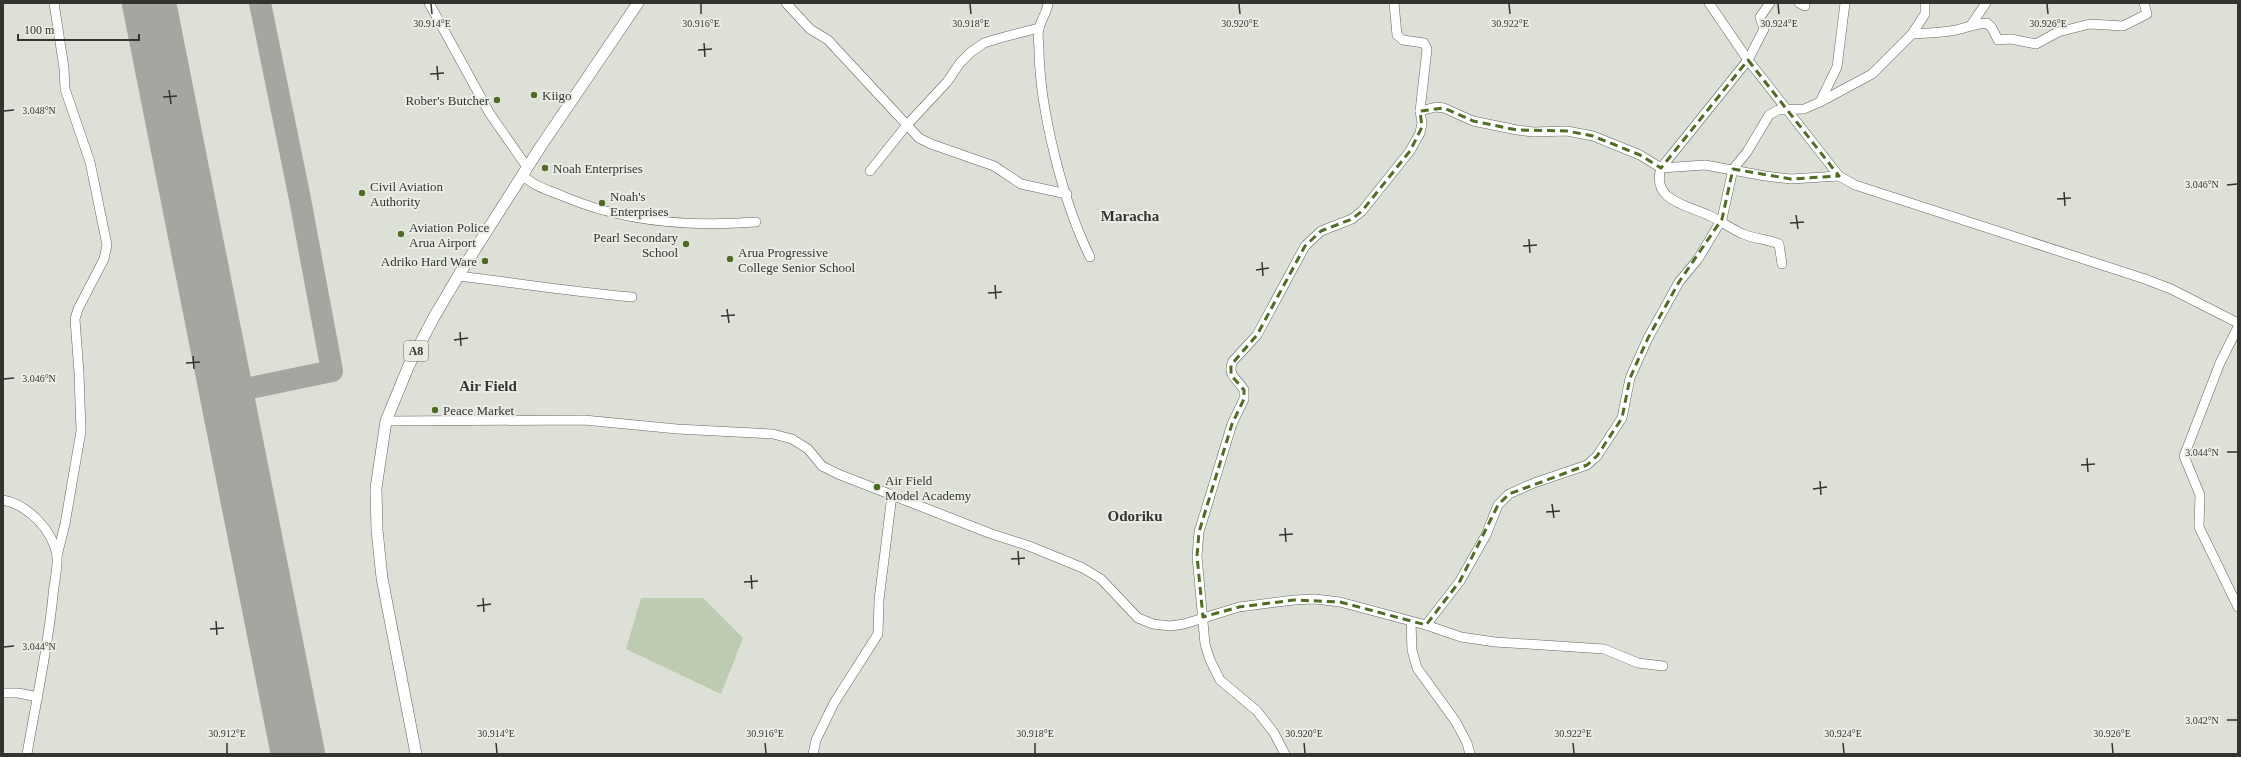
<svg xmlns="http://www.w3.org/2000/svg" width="2241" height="757" font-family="Georgia,serif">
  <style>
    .green { fill: #bdcbb0 }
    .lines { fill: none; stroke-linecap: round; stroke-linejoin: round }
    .taxiway { stroke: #a4a7a0; stroke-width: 22 }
    .runway { stroke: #a4a7a0; stroke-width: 54 }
    .minor-casing { stroke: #61655d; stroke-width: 10 }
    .major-casing { stroke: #61655d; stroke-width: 12 }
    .minor { stroke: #fff; stroke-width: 9 }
    .major { stroke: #fff; stroke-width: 11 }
    .marked { fill: none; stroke: #4e6d22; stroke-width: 3; stroke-dasharray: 8 5; stroke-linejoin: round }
    .ticks { fill: none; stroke: #323430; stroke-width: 1.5 }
    .poi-dot { fill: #4e6d22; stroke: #e9ede4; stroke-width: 1.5 }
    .labels { text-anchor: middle; stroke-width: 4; stroke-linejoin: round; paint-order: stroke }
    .shield { fill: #e9ede4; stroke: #696c66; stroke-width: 1 }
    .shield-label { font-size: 12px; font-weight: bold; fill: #323430 }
    .poi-label { font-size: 13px; fill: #323430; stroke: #e9ede4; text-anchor: start }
    .quarter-label { font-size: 15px; font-weight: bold; fill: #323430; stroke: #e9ede4 }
    .ticks-label { font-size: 10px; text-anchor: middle; fill: #323430; stroke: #e9ede4; stroke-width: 4; stroke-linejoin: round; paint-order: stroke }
  </style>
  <rect width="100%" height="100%" fill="#dce0d7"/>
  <polygon class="green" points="641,598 703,598 743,638 721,694 626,649"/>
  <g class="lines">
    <polyline class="taxiway" points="226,393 332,371 300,199 260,3"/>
    <polyline class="runway" points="149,3 298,754"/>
    <defs>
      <g id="minor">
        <polyline points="54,3 64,68 65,89 90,162 107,245 104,259 78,309 75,319 79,373 81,431 65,524 57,556"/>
        <polyline points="429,3 490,114 527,167"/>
        <polyline points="786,3 810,29 828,40 919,138 931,144 994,166 1021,184 1067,194"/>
        <path d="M1048 3C1047 13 1041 19 1039 29 1037 35 1039 44 1039 50 1040 111 1063 202 1090 257"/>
        <polyline points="1709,3 1748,60 1839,176 1855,185 2145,279 2171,289 2238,323"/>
        <polyline points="1799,3 1805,6"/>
        <polyline points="1971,25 1986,3"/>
        <path d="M1912 34C1924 33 1937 33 1950 31 1964 29 1973 24 1987 23L1992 28 1998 40 2011 39 2036 44 2058 32 2090 24 2123 26 2147 14 2144 3"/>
        <polyline points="1820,102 1837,67 1845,3"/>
        <polyline points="1420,111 1436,107 1444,108 1473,121 1517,130 1533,132 1567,131 1593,136 1640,155 1661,168 1748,60 1764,29 1760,17 1770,3"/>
        <polyline points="870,171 906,126 947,82 960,63 971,52 984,43 1000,38 1039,28"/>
        <path d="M522 175C540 190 545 188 565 197 624 222 692 227 756 222"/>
        <path d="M1782 264 1779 244C1767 239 1755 239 1743 234 1731 229 1720 220 1708 215 1687 205 1651 201 1661 168L1705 165 1765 176 1791 179 1839 176"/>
        <path d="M459 276C516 283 574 292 632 297"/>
        <polyline points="2238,327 2220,363 2184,456 2200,495 2199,527 2238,607"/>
        <polyline points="386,421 584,420 677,429 773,434 792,439 808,449 822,466 838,474 989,533 1029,546 1083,568 1101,579 1138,618 1153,624 1170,626 1184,624 1239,607 1294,600 1315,599 1340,602 1426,625 1461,637 1495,642 1604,649 1638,663 1663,666"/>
        <path d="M3 500C28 505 53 530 57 556 58 568 54 583 53 595 48 649 36 701 27 754"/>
        <polyline points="1411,622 1412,650 1417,668 1456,722 1467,743 1470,754"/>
        <polyline points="1426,625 1460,581 1486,535 1498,505 1509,494 1534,483 1587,465 1597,456 1622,418 1630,378 1648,338 1679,282 1698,259 1722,219 1733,169 1747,152 1769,115 1778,110 1804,109 1820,102 1872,74 1912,34 1925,14 1925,3"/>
        <polyline points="3,693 18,693 38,697"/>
        <polyline points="813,754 816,740 834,703 878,634 879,600 892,495"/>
        <path d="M1285 754 1274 733 1257 711 1220 680 1210 660 1205 644 1197 556 1199 532 1232 424 1244 399V390C1238 379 1226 375 1233 361L1257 335 1305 246 1321 231 1352 219 1362 211 1410 151 1420 133 1422 123 1420 111 1427 49 1424 43 1403 40 1397 35 1394 3"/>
      </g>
      <polyline id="major" points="416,754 382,578 377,530 376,488 386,421 409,365 434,317 460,273 541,146 638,3"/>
    </defs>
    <use href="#minor" class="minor-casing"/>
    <use href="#major" class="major-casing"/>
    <use href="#minor" class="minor"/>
    <use href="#major" class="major"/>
  </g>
  <path class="marked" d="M1748 60 1839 176 1791 179 1733 169 1722 219 1679 282 1648 338 1630 378 1622 418 1597 456 1587 465 1509 494 1498 505 1460 581 1426 625 1340 602 1294 600 1239 607 1203 617 1197 556 1199 532 1232 424 1244 399V390L1231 375V365L1257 335 1305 246 1321 231 1352 219 1362 211 1410 151 1422 127 1420 111 1444 108 1473 121 1517 130 1567 131 1593 136 1640 155 1661 168Z"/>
  <path class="ticks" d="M431 4 432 14M701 4V14M970 4 971 14M1239 4 1240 14M1509 4 1510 14M1778 4 1779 14M2047 4 2048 14M704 43 705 57M698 50 712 49M437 66 438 80M430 74 444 73M169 90 171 104M163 97 177 96M4 111 14 110M2227 185 2237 184M2064 192 2065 206M2057 199 2071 198M1796 215 1798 229M1790 223 1804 222M1529 239 1530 253M1523 246 1537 245M1262 262 1263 276M1256 270 1269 268M995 285 996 299M988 293 1002 292M727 309 729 323M721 316 735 315M460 332 461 346M454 340 468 338M193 356 194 369M186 363 200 362M4 379 14 378M2227 452H2237M2087 458 2088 472M2081 465 2095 464M1820 481 1821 495M1813 489 1827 487M1552 504 1554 518M1546 512 1560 511M1285 528 1286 542M1279 535 1293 534M1018 551 1019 565M1011 559 1025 558M751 575 752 589M744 582 758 581M483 598 484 612M477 606 491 604M216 621 217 635M210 629 224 628M4 647 14 646M2227 720H2237M227 743V753M496 743 497 753M765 743 766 753M1035 743V753M1304 743 1305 753M1573 743 1574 753M1843 743 1844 753M2112 743 2113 753"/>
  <g class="poi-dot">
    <circle cx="534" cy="95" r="4"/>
    <circle cx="497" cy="100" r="4"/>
    <circle cx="545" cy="168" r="4"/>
    <circle cx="362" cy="193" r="4"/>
    <circle cx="602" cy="203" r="4"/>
    <circle cx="401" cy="234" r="4"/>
    <circle cx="686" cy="244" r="4"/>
    <circle cx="730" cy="259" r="4"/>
    <circle cx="485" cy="261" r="4"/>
    <circle cx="435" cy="410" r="4"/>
    <circle cx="877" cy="487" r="4"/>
  </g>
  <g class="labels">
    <rect class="shield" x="404" y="341" width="24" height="20" rx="3"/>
    <g class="shield-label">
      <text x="416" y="355">A8</text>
    </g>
    <g class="poi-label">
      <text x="542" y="100">Kiigo</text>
      <text x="489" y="105" text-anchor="end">Rober's Butcher</text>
      <text x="553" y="173">Noah Enterprises</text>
      <text x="370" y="191">Civil Aviation<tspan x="370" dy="15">Authority</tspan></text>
      <text x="610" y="201">Noah's<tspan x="610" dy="15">Enterprises</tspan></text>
      <text x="409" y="232">Aviation Police<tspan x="409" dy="15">Arua Airport</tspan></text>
      <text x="678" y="242" text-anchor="end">Pearl Secondary<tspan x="678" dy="15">School</tspan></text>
      <text x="738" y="257">Arua Progressive<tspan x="738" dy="15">College Senior School</tspan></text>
      <text x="477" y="266" text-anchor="end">Adriko Hard Ware</text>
      <text x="443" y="415">Peace Market</text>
      <text x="885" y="485">Air Field<tspan x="885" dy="15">Model Academy</tspan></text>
    </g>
    <g class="quarter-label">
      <text x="1130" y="221">Maracha</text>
      <text x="488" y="391">Air Field</text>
      <text x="1135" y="521">Odoriku</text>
    </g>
  </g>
  <g class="ticks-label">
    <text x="971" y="27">30.918°E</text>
    <text x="1240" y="27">30.920°E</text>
    <text x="1510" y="27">30.922°E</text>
    <text x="2048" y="27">30.926°E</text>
    <text x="432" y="27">30.914°E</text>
    <text x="701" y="27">30.916°E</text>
    <text x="1779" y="27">30.924°E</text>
    <text x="39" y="114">3.048°N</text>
    <text x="2202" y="188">3.046°N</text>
    <text x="39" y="382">3.046°N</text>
    <text x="2202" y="456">3.044°N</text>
    <text x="39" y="650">3.044°N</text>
    <text x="2202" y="724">3.042°N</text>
    <text x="227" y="737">30.912°E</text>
    <text x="496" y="737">30.914°E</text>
    <text x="765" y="737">30.916°E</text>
    <text x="1035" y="737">30.918°E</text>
    <text x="1304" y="737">30.920°E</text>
    <text x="1573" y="737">30.922°E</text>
    <text x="1843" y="737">30.924°E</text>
    <text x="2112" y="737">30.926°E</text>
  </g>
  <rect width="2241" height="757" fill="none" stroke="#323430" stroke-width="8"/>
  <path d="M18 34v6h121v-6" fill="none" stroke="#323430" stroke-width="2"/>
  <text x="24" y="34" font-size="12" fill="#323430" stroke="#e9ede4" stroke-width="3" paint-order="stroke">100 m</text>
</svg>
